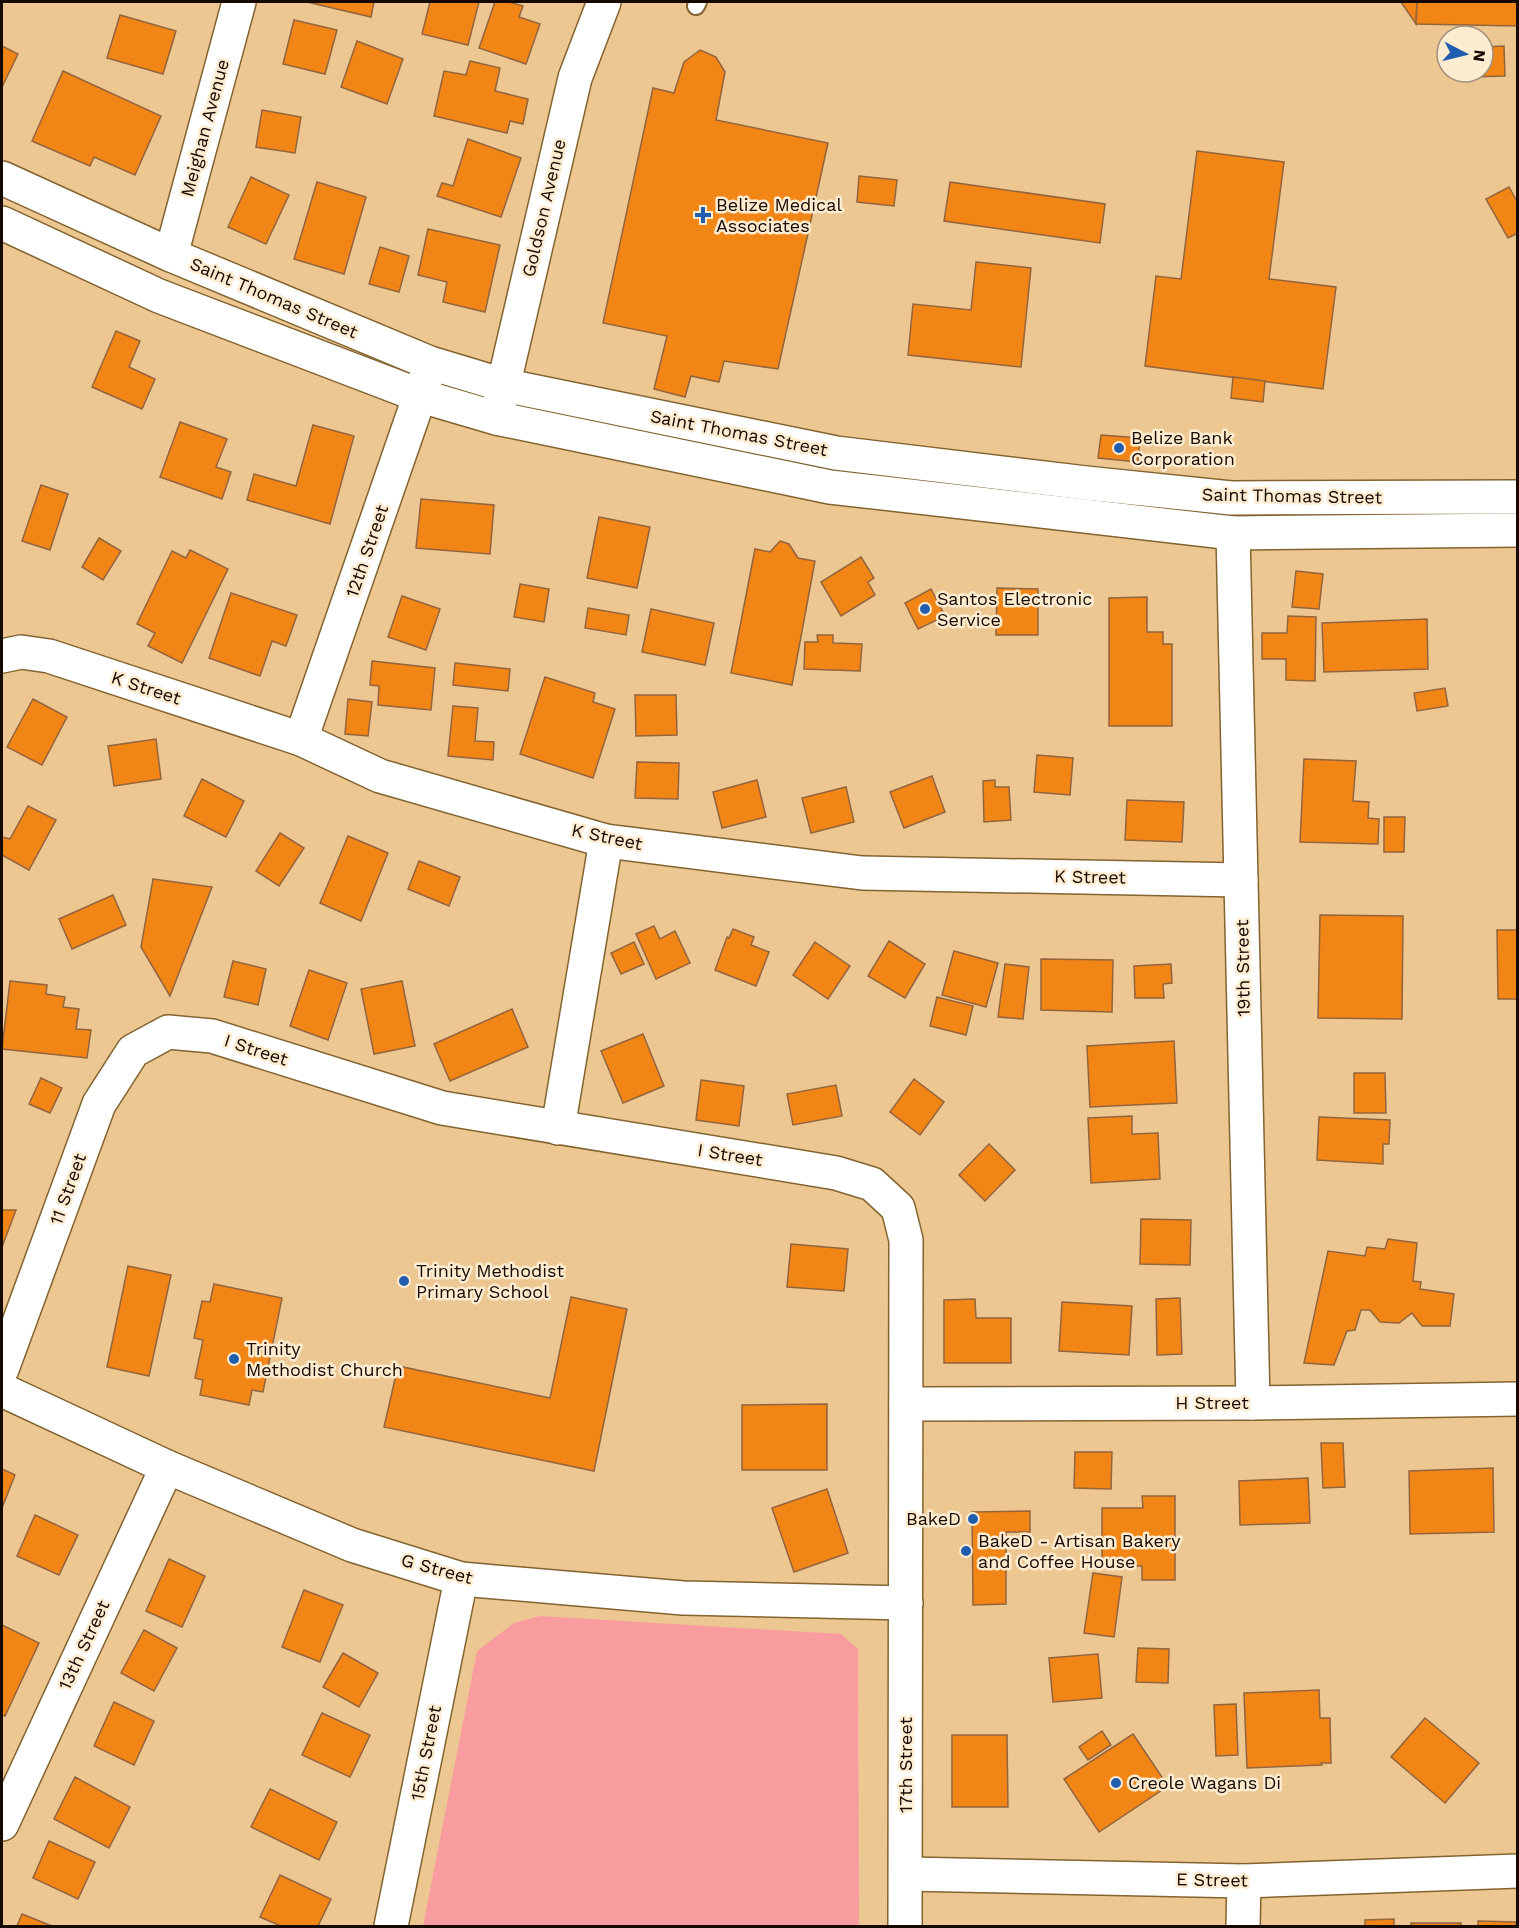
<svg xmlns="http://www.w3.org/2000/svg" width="1519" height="1928" font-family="'Work Sans',sans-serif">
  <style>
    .green { fill: #f99ca0 }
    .building { fill: #f18516; stroke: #94643f; stroke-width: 1.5 }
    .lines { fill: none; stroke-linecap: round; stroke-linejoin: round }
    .lane-casing { stroke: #83632f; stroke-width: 20 }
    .street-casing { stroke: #83632f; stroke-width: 36 }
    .secondary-casing { stroke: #83632f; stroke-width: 36 }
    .lane { stroke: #fff; stroke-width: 16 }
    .street { stroke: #fff; stroke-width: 33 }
    .secondary { stroke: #fff; stroke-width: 33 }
    .poi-dot { fill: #215dae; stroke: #feecd1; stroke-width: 2 }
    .labels { text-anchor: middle; stroke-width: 5; stroke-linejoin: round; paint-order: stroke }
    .street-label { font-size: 18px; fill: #150900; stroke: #feecd1 }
    .poi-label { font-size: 18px; fill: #150900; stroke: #feecd1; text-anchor: start }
  </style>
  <rect width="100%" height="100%" fill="#ecc792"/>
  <polygon class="green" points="540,1616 841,1634 858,1649 859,1926 423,1926 477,1651 514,1623"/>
  <g class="building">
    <polygon points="307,2 374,2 371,17"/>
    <polygon points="430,2 479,2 468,45 422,34"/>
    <polygon points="495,2 509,2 523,6 519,17 540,24 526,64 479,48"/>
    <polygon points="1401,2 1417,2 1416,24"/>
    <polygon points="1417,2 1518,2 1518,26 1416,24"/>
    <polygon points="120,15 176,31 163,74 107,58"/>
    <polygon points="294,20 337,30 325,74 283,64"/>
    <polygon points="357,41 403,59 387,104 341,87"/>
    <polygon points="2,46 18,54 2,87"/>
    <polygon points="1504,46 1505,76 1469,77 1469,72 1483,72 1483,47"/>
    <polygon points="700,50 716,57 725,72 716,120 828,143 778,369 724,361 719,382 691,376 685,397 654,389 667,336 603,323 653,88 674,93 684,62"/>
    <polygon points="470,61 500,68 495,91 528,99 523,124 510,121 507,133 434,116 444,71 466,75"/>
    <polygon points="63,71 161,116 135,175 94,157 90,166 32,141"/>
    <polygon points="262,110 301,117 295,153 256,147"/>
    <polygon points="468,139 521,158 501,217 437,196 442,183 453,186"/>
    <polygon points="1197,151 1284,162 1269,279 1336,287 1323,389 1145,366 1156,276 1181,279"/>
    <polygon points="859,176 897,180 894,206 857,202"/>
    <polygon points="251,177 289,195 266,244 228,227"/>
    <polygon points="317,182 366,197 344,274 294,259"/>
    <polygon points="950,182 1105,204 1100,243 944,221"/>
    <polygon points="1509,187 1518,203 1518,233 1508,238 1486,199"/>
    <polygon points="428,229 500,245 485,312 443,302 447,282 418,275"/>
    <polygon points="380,247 409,256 399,292 369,284"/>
    <polygon points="976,262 1031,268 1021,367 908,355 913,304 971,310"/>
    <polygon points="116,331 140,341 129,367 155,379 142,409 92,387"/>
    <polygon points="1233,377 1265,381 1263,402 1231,398"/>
    <polygon points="180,422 227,439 216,467 231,472 222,499 160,477"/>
    <polygon points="313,425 354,436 330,524 247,500 254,474 296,486"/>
    <polygon points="1101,435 1140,438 1138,462 1098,458"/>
    <polygon points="41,485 68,494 50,550 22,541"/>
    <polygon points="421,499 494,505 490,554 416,548"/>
    <polygon points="599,517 650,527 637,588 587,578"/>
    <polygon points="99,538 121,551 103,580 82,567"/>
    <polygon points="780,541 789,544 798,558 815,561 792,685 731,673 755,549 770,552"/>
    <polygon points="190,550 228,569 182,663 148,646 155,633 137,624 172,551 186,558"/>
    <polygon points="861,557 874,578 868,582 875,595 841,616 821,582"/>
    <polygon points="1296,571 1323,574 1319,609 1292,607"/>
    <polygon points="520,584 549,589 544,622 514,617"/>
    <polygon points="997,588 1038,589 1038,635 996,635"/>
    <polygon points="931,589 945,616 918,629 905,603"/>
    <polygon points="231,593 297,615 286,646 272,641 260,676 209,658"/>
    <polygon points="402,596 440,609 426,650 388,637"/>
    <polygon points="1147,597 1147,632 1163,632 1163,644 1172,644 1172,726 1109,726 1109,598"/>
    <polygon points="588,608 629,615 626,635 585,628"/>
    <polygon points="651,609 714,623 705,665 642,652"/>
    <polygon points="1288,616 1316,617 1315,681 1286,680 1286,659 1262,659 1262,633 1287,633"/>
    <polygon points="1427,619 1428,669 1324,672 1322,623"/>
    <polygon points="817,635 833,635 833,643 862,644 860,671 804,669 805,642 818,642"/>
    <polygon points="372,661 435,668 431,710 378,705 379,686 370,685"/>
    <polygon points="455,663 510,669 508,691 453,685"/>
    <polygon points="545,677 595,693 593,702 615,709 593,778 520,754"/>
    <polygon points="1445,688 1448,706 1417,711 1414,693"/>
    <polygon points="635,695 676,695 677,735 636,736"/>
    <polygon points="33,699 67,717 42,765 7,747"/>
    <polygon points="348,699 372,702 368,736 345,734"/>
    <polygon points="453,706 478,708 475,741 494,742 493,760 448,756"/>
    <polygon points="156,739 161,779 114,786 108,746"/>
    <polygon points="1037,755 1073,758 1070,795 1034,792"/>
    <polygon points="1304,759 1356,761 1353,801 1369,802 1368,818 1379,819 1378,844 1300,842"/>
    <polygon points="637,762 679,763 678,799 635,798"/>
    <polygon points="932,776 945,812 904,828 890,792"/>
    <polygon points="202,779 244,801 226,837 184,816"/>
    <polygon points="757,780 766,817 722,828 713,792"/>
    <polygon points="995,780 995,787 1009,787 1011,820 984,822 983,781"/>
    <polygon points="846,787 854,822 811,833 802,798"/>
    <polygon points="1127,800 1184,802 1182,842 1125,840"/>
    <polygon points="28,806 56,820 29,870 2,855 2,837 10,839"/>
    <polygon points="1384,817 1405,817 1404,852 1384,852"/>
    <polygon points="280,833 304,848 279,886 256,871"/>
    <polygon points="348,836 388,853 361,921 320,903"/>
    <polygon points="419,861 460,877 449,906 408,889"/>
    <polygon points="153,879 212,887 170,996 141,947"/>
    <polygon points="113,895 126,925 72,949 59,919"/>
    <polygon points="1320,915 1403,916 1402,1019 1318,1018"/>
    <polygon points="654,926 660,939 675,931 690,963 656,979 636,934"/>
    <polygon points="733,929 754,937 751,945 769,952 756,986 715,970 727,937 729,938"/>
    <polygon points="1497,930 1518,930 1518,999 1498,999"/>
    <polygon points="889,941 925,964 905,998 868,976"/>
    <polygon points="634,942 644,964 621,974 611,953"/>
    <polygon points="815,942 850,966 828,999 793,975"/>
    <polygon points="954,951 998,963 986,1007 942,995"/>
    <polygon points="1041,959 1113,960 1112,1012 1041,1010"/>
    <polygon points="233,961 266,969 258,1005 224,997"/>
    <polygon points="1005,964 1029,967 1023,1019 998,1017"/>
    <polygon points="1171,964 1172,983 1163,984 1164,998 1135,998 1134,966"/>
    <polygon points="309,970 347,983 328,1040 290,1026"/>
    <polygon points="10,981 47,985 46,994 65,997 63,1007 79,1009 76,1029 91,1030 87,1058 2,1049"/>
    <polygon points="402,981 415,1046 374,1054 361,989"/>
    <polygon points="937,997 973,1006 966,1035 930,1026"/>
    <polygon points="512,1009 528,1047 450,1081 434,1044"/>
    <polygon points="643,1034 664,1086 623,1103 601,1051"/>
    <polygon points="1174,1041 1177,1103 1090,1107 1087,1046"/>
    <polygon points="1354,1073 1385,1073 1386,1113 1354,1113"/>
    <polygon points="41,1078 62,1088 50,1113 29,1104"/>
    <polygon points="914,1079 944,1102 920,1135 890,1112"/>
    <polygon points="701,1080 744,1086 739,1126 696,1120"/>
    <polygon points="836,1085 842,1116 793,1125 787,1094"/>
    <polygon points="1132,1116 1132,1134 1158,1133 1160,1179 1091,1183 1088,1118"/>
    <polygon points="1319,1117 1390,1120 1389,1144 1383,1144 1383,1164 1317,1160"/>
    <polygon points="989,1144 1015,1170 985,1201 959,1175"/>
    <polygon points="2,1210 16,1210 2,1247"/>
    <polygon points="1141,1219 1191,1220 1190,1265 1140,1264"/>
    <polygon points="1388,1239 1417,1243 1413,1281 1421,1282 1420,1289 1454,1294 1450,1326 1422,1326 1412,1313 1399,1323 1380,1322 1370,1310 1361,1310 1355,1330 1347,1331 1334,1365 1304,1363 1328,1251 1365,1256 1367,1247 1385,1249"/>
    <polygon points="791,1244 848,1249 844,1291 787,1287"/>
    <polygon points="128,1266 171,1275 149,1376 107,1367"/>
    <polygon points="214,1284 282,1298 263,1392 252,1390 249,1405 200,1395 203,1380 195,1378 203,1340 194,1338 202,1301 210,1302"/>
    <polygon points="571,1297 627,1309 594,1471 384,1427 398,1366 550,1398"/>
    <polygon points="1180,1298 1182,1354 1157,1355 1156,1299"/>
    <polygon points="975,1299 976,1318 1011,1318 1011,1363 944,1363 944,1300"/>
    <polygon points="1062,1302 1132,1306 1129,1355 1059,1351"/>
    <polygon points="827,1404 827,1470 742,1470 742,1405"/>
    <polygon points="1321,1443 1343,1443 1345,1487 1323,1488"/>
    <polygon points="1075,1452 1112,1452 1111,1489 1074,1488"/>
    <polygon points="1493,1468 1494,1532 1410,1534 1409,1471"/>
    <polygon points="2,1469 15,1475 2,1508"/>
    <polygon points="1308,1478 1310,1523 1240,1525 1239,1481"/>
    <polygon points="827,1489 848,1553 794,1572 772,1508"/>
    <polygon points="1142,1496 1175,1496 1175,1580 1142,1580 1142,1566 1102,1566 1102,1508 1143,1508"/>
    <polygon points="1030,1511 1030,1532 1006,1532 1006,1604 973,1605 972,1512"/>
    <polygon points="35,1515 78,1535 59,1575 17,1556"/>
    <polygon points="169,1559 205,1576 182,1627 146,1611"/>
    <polygon points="1093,1573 1122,1577 1114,1637 1084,1633"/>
    <polygon points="304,1590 343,1605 320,1662 282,1647"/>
    <polygon points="2,1625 39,1643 5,1716 2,1715"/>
    <polygon points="144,1630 177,1648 154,1691 121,1673"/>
    <polygon points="1138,1648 1169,1649 1168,1683 1136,1682"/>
    <polygon points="343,1653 378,1673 359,1707 323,1687"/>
    <polygon points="1098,1654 1102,1698 1053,1702 1049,1658"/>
    <polygon points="1319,1690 1320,1718 1330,1718 1331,1763 1321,1763 1322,1765 1247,1768 1244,1693"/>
    <polygon points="114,1702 154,1721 134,1765 94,1746"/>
    <polygon points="1236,1704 1238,1755 1216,1756 1214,1705"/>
    <polygon points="322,1713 370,1735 350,1777 302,1755"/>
    <polygon points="1425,1718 1479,1763 1445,1803 1391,1757"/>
    <polygon points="1102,1731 1111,1745 1088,1760 1079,1747"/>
    <polygon points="1133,1734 1168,1786 1099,1832 1064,1779"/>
    <polygon points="952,1735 1007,1735 1008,1807 952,1807"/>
    <polygon points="75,1777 130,1807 109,1848 54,1819"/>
    <polygon points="270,1789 337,1822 319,1860 251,1827"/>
    <polygon points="49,1841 95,1862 78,1899 33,1878"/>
    <polygon points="280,1875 331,1899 318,1926 281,1926 260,1917"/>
    <polygon points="22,1914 52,1926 17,1926"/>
    <polygon points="1394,1919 1394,1926 1365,1926 1365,1920"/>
    <polygon points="1478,1921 1516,1922 1516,1926 1478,1926"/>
    <rect x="1411" y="1923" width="50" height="3"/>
  </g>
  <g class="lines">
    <defs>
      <polyline id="lane" points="696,6 698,2"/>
      <g id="street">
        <polyline points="171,255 239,2"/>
        <polyline points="497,413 575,78 604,2"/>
        <polyline points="1233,533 1253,1403"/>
        <polyline points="2,656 21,652 49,656 301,739 380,776 606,841 862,873 1241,880"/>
        <polyline points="301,739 429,369"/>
        <polyline points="558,1128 606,841"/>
        <polyline points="2,1369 99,1104 133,1051 168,1032 212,1036 442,1108 836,1173 872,1184 898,1208 906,1240 905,1926"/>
        <polyline points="2,1390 167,1467 352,1545 461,1579 683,1598 906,1603"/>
        <polyline points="906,1404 1253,1403 1518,1399"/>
        <polyline points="2,1824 167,1467"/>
        <polyline points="906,1874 1244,1881 1518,1871"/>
        <polyline points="391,1926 461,1579"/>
        <polyline points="1243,1926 1244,1881"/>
      </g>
      <g id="secondary">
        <polyline points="2,178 171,255 430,363 503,385 836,453 1086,483 1231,498 1518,497"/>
        <polyline points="2,223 159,296 421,396 496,418 830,487 1233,533 1518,530"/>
      </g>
    </defs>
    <use href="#lane" class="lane-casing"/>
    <use href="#street" class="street-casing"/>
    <use href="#secondary" class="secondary-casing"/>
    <use href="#lane" class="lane"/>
    <use href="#street" class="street"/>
    <use href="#secondary" class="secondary"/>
  </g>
  <g class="poi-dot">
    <path d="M700 206h6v6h6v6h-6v6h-6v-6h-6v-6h6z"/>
    <circle cx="1119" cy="448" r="6"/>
    <circle cx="925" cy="609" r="6"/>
    <circle cx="404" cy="1281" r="6"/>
    <circle cx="234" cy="1359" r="6"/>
    <circle cx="973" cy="1519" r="6"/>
    <circle cx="966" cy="1551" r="6"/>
    <circle cx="1116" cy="1783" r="6"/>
  </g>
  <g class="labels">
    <g class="street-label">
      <text transform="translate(205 128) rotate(-75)" y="6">Meighan Avenue</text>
      <text transform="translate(544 208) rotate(-77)" y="6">Goldson Avenue</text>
      <text transform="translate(274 298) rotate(23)" y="6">Saint Thomas Street</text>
      <text transform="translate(739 433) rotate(11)" y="6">Saint Thomas Street</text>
      <text transform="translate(1292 496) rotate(1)" y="6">Saint Thomas Street</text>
      <text transform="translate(367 551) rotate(-71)" y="6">12th Street</text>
      <text transform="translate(146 688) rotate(18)" y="6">K Street</text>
      <text transform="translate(607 837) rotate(12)" y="6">K Street</text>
      <text transform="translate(1090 877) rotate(1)" y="6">K Street</text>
      <text transform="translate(1243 968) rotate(-91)" y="6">19th Street</text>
      <text transform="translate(256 1050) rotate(18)" y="6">I Street</text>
      <text transform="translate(730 1155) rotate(9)" y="6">I Street</text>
      <text transform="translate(68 1189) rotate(-70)" y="6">11 Street</text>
      <text x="1212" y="1409">H Street</text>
      <text transform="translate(437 1569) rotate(15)" y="6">G Street</text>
      <text transform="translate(84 1645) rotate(-65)" y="6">13th Street</text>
      <text transform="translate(426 1753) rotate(-79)" y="6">15th Street</text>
      <text transform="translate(906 1765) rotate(-90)" y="6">17th Street</text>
      <text transform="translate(1212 1880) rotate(1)" y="6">E Street</text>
    </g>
    <g class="poi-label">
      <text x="716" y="211">Belize Medical<tspan x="716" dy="21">Associates</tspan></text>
      <text x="1131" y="444">Belize Bank<tspan x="1131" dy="21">Corporation</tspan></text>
      <text x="937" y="605">Santos Electronic<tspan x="937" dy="21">Service</tspan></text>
      <text x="416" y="1277">Trinity Methodist<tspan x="416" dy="21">Primary School</tspan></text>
      <text x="246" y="1355">Trinity<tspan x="246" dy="21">Methodist Church</tspan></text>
      <text x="961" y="1525" text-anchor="end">BakeD</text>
      <text x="978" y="1547">BakeD - Artisan Bakery<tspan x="978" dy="21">and Coffee House</tspan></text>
      <text x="1128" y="1789">Creole Wagans Di</text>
    </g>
  </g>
  <rect width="1519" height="1928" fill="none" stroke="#150900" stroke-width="6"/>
  <g transform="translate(1465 54) rotate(97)"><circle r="28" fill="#feecd1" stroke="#a1917d" stroke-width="1.5"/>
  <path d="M0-4.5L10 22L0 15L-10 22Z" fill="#215dae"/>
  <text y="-9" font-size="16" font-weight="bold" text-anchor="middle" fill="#150900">N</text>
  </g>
</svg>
